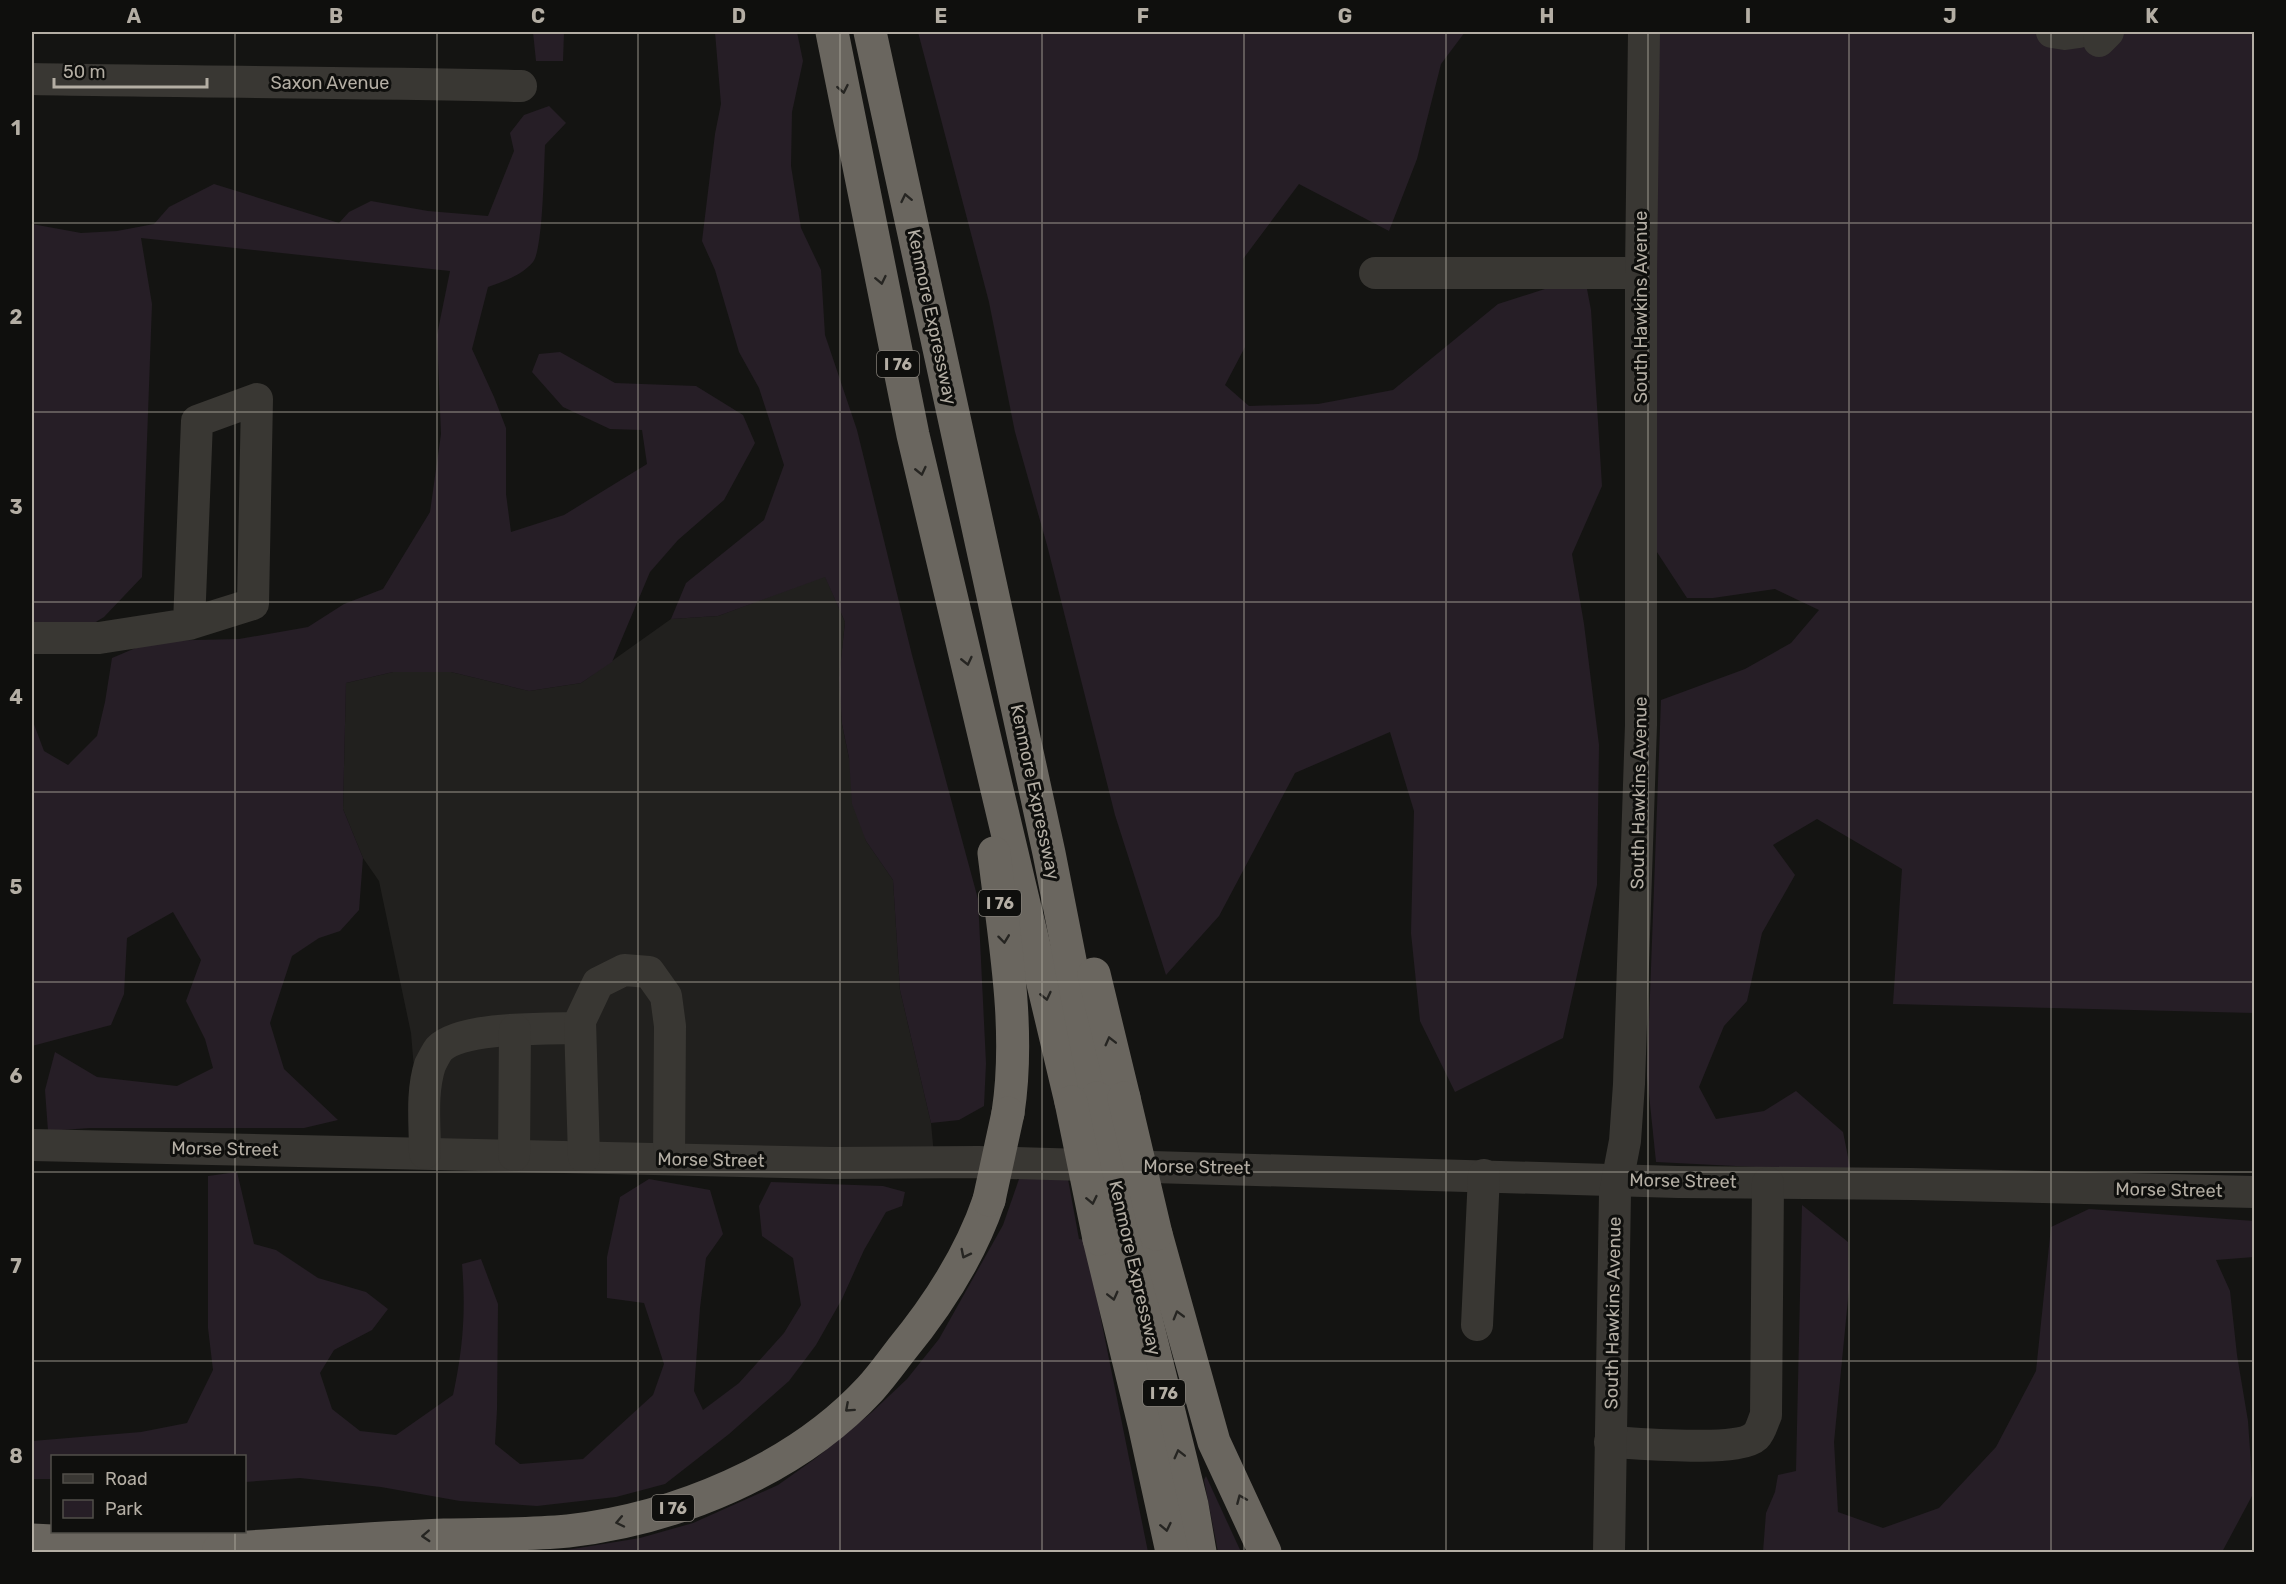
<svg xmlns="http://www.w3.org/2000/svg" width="2286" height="1584" font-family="Rubik,sans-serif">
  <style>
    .built { fill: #21201e }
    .green { fill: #261e26 }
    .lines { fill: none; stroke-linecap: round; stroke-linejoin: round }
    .minor { stroke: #393733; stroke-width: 32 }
    .highway { stroke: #6a665f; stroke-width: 33 }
    .highway-bridge { stroke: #6a665f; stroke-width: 33 }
    .oneway { stroke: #262522 }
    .grid { fill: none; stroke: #b4aea4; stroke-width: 1.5; stroke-opacity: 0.55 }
    .labels { text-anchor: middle; stroke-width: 6; stroke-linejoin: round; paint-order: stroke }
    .shield { fill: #0f0f0d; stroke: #827e77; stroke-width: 1.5 }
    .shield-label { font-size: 16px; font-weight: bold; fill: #b4aea4 }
    .street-label { font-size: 18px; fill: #b4aea4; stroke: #0f0f0d }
    .neatline { fill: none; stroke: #b4aea4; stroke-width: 2 }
    .grid-label { font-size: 20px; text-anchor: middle; font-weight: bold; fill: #b4aea4 }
  </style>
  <rect width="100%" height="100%" fill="#141412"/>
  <polygon class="built" points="825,576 845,622 839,678 842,724 866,841 893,880 900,990 931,1123 934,1155 420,1140 411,1033 379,881 363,858 343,809 346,683 393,672 451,672 529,691 581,683 671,619 718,616"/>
  <g class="green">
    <polygon points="533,32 564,32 563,61 536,61"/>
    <polygon points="715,32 797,32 803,61 792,112 791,166 801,228 821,270 825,335 857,430 912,655 978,899 986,1063 984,1106 959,1120 931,1123 900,990 893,880 866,841 852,804 849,758 842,724 839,678 845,622 825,577 718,616 671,619 686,583 764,520 784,465 759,388 739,352 715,270 702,241 715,134 721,104"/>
    <polygon points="918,32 1465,32 1441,64 1417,159 1389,231 1299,184 1243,259 1245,347 1225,385 1249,406 1318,404 1393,390 1498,304 1551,287 1587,289 1591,310 1602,486 1572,554 1584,624 1599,745 1597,885 1563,1038 1455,1092 1420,1021 1411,933 1414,811 1390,732 1295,773 1219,916 1166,975 1115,815 1047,545 1015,432 989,302"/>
    <polygon points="1657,32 2254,32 2254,1013 1893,1004 1902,869 1817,819 1773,845 1795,875 1762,933 1747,1001 1724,1026 1699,1087 1716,1119 1764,1111 1796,1091 1843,1132 1851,1172 1656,1162 1647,1075 1661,700 1745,669 1791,643 1819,610 1775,589 1713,598 1687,598 1653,546"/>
    <path d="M549 106 566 123 545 145C544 165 543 250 533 262 521 276 504 281 488 287L472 349 494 397 506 428V494L511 532 564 515 647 464 642 430 610 429 563 407 532 372 539 354 560 352 615 383 696 386 743 415 755 443 724 500 678 540 650 572 612 662 581 683 529 691 451 672H393L346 683 343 809 363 858 359 910 340 931 319 938 292 956 270 1023 284 1069 338 1120 304 1128H90L48 1131 45 1090 55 1052 97 1077 177 1086 213 1068 205 1039 186 1001 201 960 173 912 127 938 124 994 111 1025 32 1046V719L44 751 68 765 97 736 105 702 112 658 152 641 239 639 308 627 344 604 383 589 430 512 441 434 437 335 450 271 141 238 152 304 142 577 104 617 86 628 32 629V224L81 233 117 231 154 224 169 207 214 184 339 223 349 212 371 201 428 211 488 216 514 151 510 133 524 115Z"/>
    <path d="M237 1172 254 1244 276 1250 318 1278 366 1292 388 1309 372 1330 334 1350 320 1373 332 1409 360 1431 396 1435 453 1395C463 1349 466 1311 462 1264L481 1259 498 1304 497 1410 495 1444 520 1464 583 1459 653 1395 664 1364 644 1303 607 1298V1257L620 1197 649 1179 710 1190 723 1234 706 1258 700 1308 694 1391 703 1410 739 1383 784 1333 801 1305 793 1258 762 1236 759 1206 771 1182 883 1186 905 1192 902 1206 886 1212 864 1250 842 1299 816 1345 789 1381 729 1434 665 1484 616 1497 537 1506 460 1501 381 1487 300 1478 245 1482 244 1456H52V1479H32V1441L141 1432 187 1423 213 1370 208 1328V1176Z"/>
    <polygon points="1019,1179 1068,1179 1079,1239 1085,1240 1148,1552 504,1552 560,1551 640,1538 693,1523 778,1485 816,1458 871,1413 907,1379 939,1339 1003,1225"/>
    <polygon points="1802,1205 1848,1242 1849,1289 1834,1442 1838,1512 1883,1528 1939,1508 1996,1447 2036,1371 2051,1227 2089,1209 2254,1221 2254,1257 2216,1260 2230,1291 2237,1355 2248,1421 2253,1494 2222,1552 1763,1552 1766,1513 1775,1492 1778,1475 1796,1471"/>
    <polygon points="1206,1476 1241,1552 1218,1552 1204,1480"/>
  </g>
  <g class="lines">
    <g class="minor">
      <polyline points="2052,32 2065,34 2079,32"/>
      <polyline points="2099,41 2108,32"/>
      <path d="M32 79C195 82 358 82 521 86"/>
      <polyline points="1375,273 1641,273"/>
      <polyline points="32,638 99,638 189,624 197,421 257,399 253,604 189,624"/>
      <polyline points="32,1145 832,1163 978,1162 1678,1182 1911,1184 2254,1192"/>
      <path d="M425 1153C425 1124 421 1093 430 1065 432 1061 436 1053 439 1049 461 1026 549 1029 580 1028"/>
      <polyline points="514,1155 515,1030"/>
      <polyline points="584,1157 580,1021 598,983 624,970 649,972 666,996 670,1026 669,1159"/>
      <polyline points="1477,1325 1484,1175"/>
      <path d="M1610 1442C1638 1443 1738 1453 1756 1436 1761 1431 1763 1421 1766 1415L1768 1183"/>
      <polyline points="1609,1552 1615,1193 1625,1141 1629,1084 1641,725 1641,273 1644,32"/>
    </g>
    <g class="highway">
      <polyline points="832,32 913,435 1071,1102"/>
      <polyline points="870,32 1049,853 1097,1098"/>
      <path d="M994 853C1004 938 1021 1028 1008 1113"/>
      <polyline points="1094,974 1124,1098"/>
      <polyline points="1125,1234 1192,1505 1200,1552"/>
      <polyline points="1156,1234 1214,1442 1265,1552"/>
      <polyline points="1099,1239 1144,1424 1172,1552"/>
      <polyline points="32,1540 219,1549 241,1552"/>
      <path d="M219 1549C294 1544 369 1538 444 1535 485 1534 526 1535 568 1531 675 1519 795 1470 870 1389 881 1377 891 1363 901 1350 938 1305 970 1256 989 1200"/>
    </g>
    <g class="highway-bridge">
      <polyline points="1097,1098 1125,1234"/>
      <polyline points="1124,1098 1156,1234"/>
      <polyline points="1071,1102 1099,1239"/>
      <polyline points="989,1200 1008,1113"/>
    </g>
  </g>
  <defs><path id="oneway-chevron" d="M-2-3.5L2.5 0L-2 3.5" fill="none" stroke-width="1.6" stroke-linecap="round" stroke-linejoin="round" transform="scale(1.5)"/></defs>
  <g class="oneway">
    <use href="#oneway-chevron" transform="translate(843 89) rotate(79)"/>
    <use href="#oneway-chevron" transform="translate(906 198) rotate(-102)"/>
    <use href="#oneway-chevron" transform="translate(881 280) rotate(78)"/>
    <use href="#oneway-chevron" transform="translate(921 471) rotate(77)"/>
    <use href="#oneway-chevron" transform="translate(967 661) rotate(77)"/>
    <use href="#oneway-chevron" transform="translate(1004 939) rotate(83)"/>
    <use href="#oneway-chevron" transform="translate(1046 996) rotate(77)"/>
    <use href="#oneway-chevron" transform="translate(1110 1041) rotate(-104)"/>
    <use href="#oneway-chevron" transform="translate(1092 1200) rotate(78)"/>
    <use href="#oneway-chevron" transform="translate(965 1254) rotate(117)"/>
    <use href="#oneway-chevron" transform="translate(1113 1296) rotate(76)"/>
    <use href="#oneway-chevron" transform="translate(1178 1315) rotate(-106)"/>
    <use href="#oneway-chevron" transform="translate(849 1408) rotate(138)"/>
    <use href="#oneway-chevron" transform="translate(1179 1454) rotate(-104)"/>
    <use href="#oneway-chevron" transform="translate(1241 1499) rotate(-113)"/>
    <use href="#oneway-chevron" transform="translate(620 1522) rotate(168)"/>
    <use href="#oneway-chevron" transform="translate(1166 1527) rotate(78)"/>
    <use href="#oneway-chevron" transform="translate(426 1536) rotate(177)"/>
  </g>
  <path class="grid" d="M235 32V1456M437 32V1552M638 32V1552M840 32V1552M1042 32V1552M1244 32V1552M1446 32V1552M1648 32V1552M1849 32V1552M2051 32V1552M32 223H2254M32 412H2254M32 602H2254M32 792H2254M32 982H2254M32 1172H2254M32 1361H2254M235 1532V1552"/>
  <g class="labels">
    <g class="shield">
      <rect x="877" y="351" width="42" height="26" rx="4.5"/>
      <rect x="979" y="890" width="42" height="26" rx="4.5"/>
      <rect x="1143" y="1380" width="42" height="26" rx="4.5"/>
      <rect x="652" y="1495" width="42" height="26" rx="4.5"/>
    </g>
    <g class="shield-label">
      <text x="898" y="370">I 76</text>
      <text x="1000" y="909">I 76</text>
      <text x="1164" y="1399">I 76</text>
      <text x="673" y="1514">I 76</text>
    </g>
    <g class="street-label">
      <text x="330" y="89">Saxon Avenue</text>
      <text transform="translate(1641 307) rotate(-90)" y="6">South Hawkins Avenue</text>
      <text transform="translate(932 317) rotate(78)" y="6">Kenmore Expressway</text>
      <text transform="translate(1035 792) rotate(78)" y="6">Kenmore Expressway</text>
      <text transform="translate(1639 793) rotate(-89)" y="6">South Hawkins Avenue</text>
      <text transform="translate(225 1149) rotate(1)" y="6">Morse Street</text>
      <text transform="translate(711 1160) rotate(1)" y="6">Morse Street</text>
      <text transform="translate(1197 1167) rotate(1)" y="6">Morse Street</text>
      <text transform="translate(1683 1181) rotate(1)" y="6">Morse Street</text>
      <text transform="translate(2169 1190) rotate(1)" y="6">Morse Street</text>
      <text transform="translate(1135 1268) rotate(77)" y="6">Kenmore Expressway</text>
      <text transform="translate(1613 1313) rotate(-89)" y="6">South Hawkins Avenue</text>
    </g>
  </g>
  <rect width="2286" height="1584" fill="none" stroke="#0f0f0d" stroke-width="66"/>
  <rect x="51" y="1455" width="195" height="78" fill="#0f0f0d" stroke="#514f49" stroke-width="1.5"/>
  <rect x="63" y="1474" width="30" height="9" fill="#393733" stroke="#514f49" stroke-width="1.5"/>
  <text x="105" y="1485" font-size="18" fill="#b4aea4">Road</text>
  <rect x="63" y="1500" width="30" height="18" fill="#261e26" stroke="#514f49" stroke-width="1.5"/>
  <text x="105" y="1515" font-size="18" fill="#b4aea4">Park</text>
  <path d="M54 78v9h153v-9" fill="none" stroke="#b4aea4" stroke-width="3"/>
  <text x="63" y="78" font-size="18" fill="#b4aea4" stroke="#0f0f0d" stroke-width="4.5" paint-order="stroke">50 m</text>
  <rect x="33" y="33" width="2220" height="1518" class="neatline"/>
  <g class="grid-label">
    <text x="134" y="23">A</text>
    <text x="336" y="23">B</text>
    <text x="538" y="23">C</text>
    <text x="739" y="23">D</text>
    <text x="941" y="23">E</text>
    <text x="1143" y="23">F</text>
    <text x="1345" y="23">G</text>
    <text x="1547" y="23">H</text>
    <text x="1748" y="23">I</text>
    <text x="1950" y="23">J</text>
    <text x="2152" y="23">K</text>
    <text x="16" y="135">1</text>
    <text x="16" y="324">2</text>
    <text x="16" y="514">3</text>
    <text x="16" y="704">4</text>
    <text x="16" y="894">5</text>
    <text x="16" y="1083">6</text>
    <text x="16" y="1273">7</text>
    <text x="16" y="1463">8</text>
  </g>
</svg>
